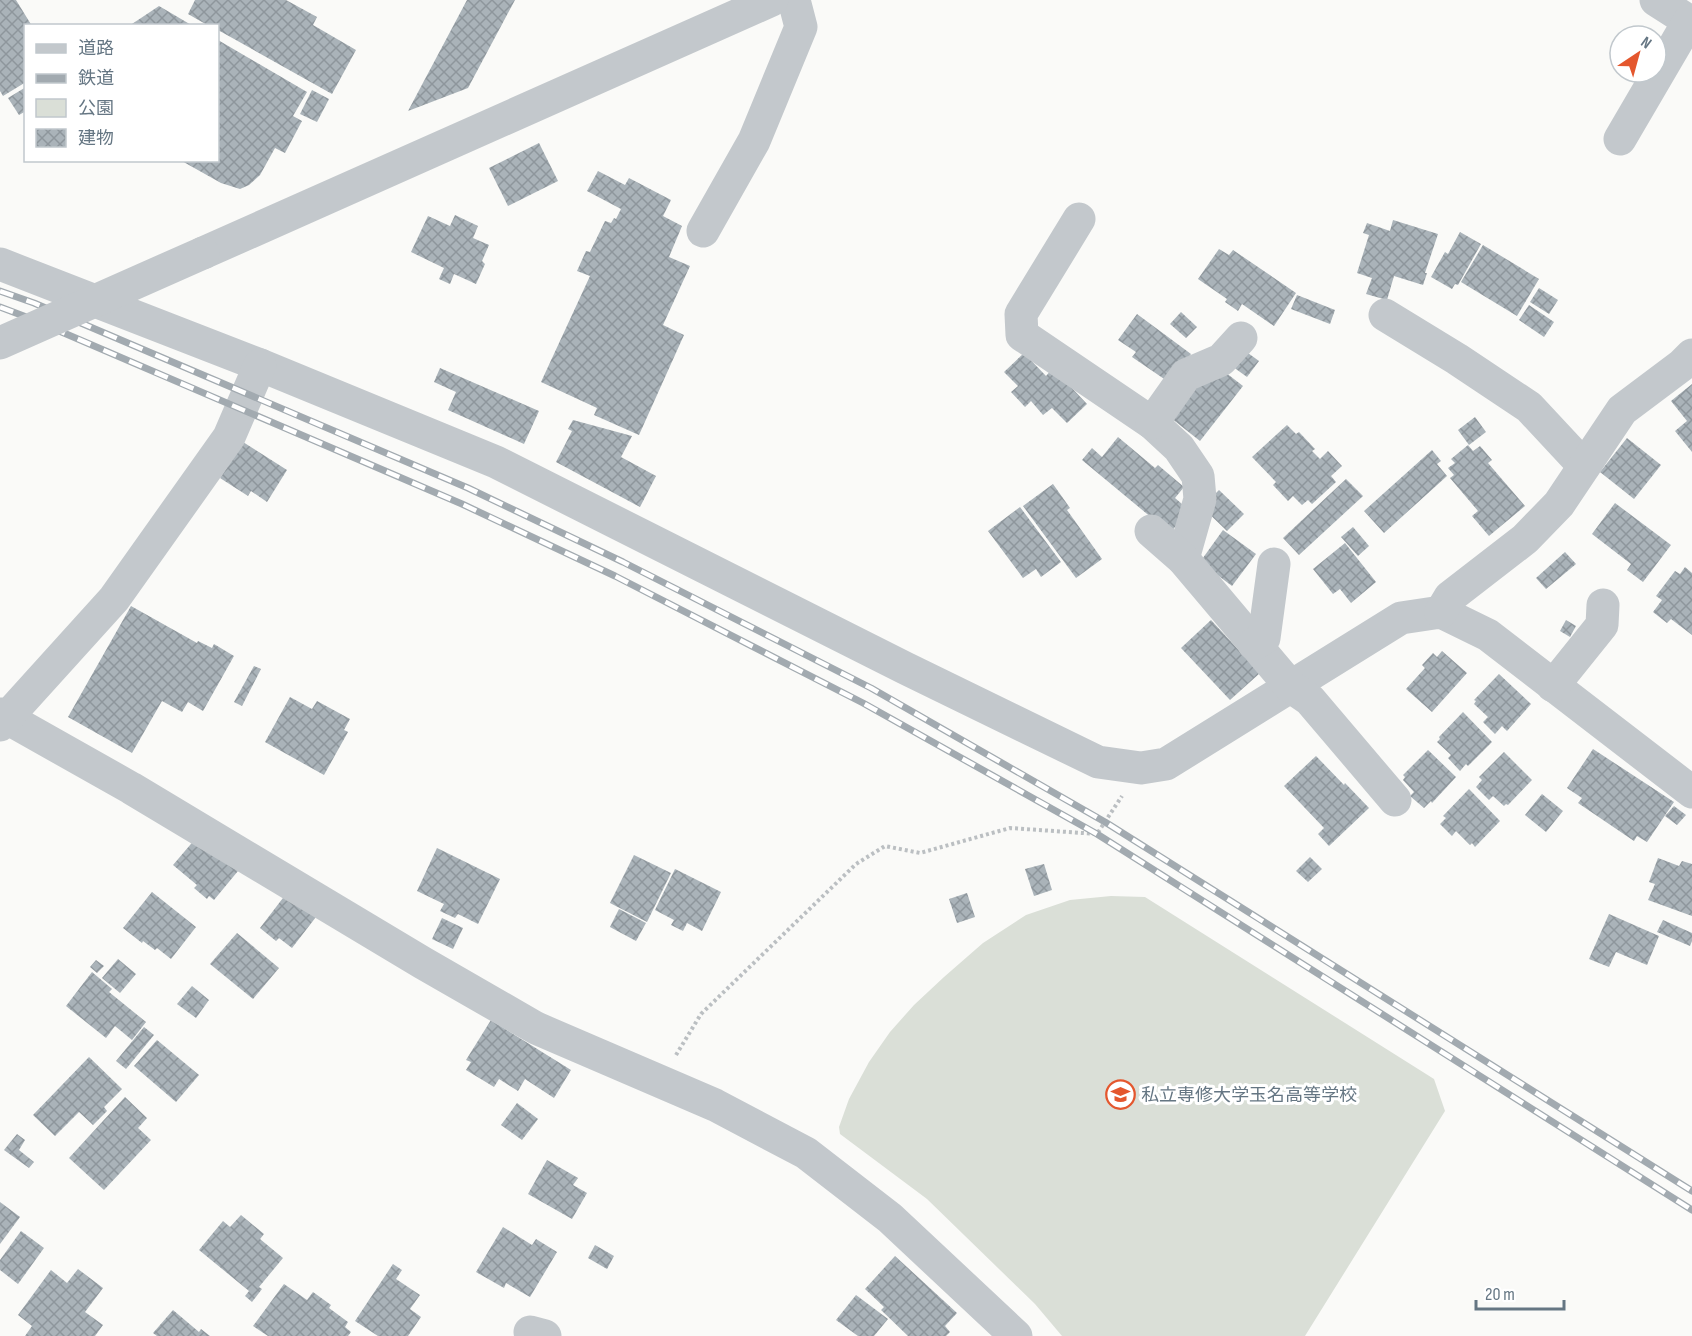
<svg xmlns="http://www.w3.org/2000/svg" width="1692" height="1336" font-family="'Sofia Sans Condensed','Noto Sans JP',sans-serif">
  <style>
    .park { fill: #dadfd7 }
    .building { fill: url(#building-cross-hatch) }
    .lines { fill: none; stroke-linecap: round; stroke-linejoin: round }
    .path { stroke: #bbbfc2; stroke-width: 4; stroke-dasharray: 3 3; stroke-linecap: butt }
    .minor { stroke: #c3c8cc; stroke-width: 33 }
    .rail-casing { stroke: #a2aab0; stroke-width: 7 }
    .rail { stroke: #fff; stroke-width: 4.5; stroke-dasharray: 14; stroke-linecap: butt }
    .minor-bridge { stroke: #c3c8cc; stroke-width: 33 }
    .labels { text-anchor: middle; stroke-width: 6; stroke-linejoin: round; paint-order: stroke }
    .poi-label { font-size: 18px; fill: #657683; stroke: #fff; text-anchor: start }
  </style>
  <defs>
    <pattern id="building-cross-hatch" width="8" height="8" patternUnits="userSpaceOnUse" patternTransform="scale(1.5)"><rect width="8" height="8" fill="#aab3b9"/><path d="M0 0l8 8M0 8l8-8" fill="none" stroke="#8e969c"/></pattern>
  </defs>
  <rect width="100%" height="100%" fill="#fafaf8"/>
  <polygon class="park" points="1111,896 1145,897 1434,1079 1445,1111 1305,1336 1062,1336 1035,1304 927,1199 840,1134 839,1127 849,1099 869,1062 890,1032 914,1005 944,977 983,943 1026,915 1070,900"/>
  <g class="building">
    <polygon points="0,0 16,0 32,26 26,26 26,82 3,96 0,91"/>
    <polygon points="195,0 286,0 317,17 313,25 356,50 332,94 218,30 218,26 209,26 188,14"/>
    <polygon points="467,0 515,0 468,88 408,111"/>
    <polygon points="159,6 193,26 129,26"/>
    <polygon points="218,40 307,92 293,116 302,121 285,153 275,148 260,175 249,185 240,189 221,183 180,160 218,160"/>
    <polygon points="26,87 26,111 19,115 8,98"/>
    <polygon points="312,90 329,99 317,122 300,114"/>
    <polygon points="539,143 558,181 508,206 489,168"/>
    <polygon points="598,171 625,185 629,178 671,200 663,216 682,226 669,257 690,266 663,325 684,335 639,435 594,415 597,408 541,382 590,276 577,271 586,251 590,252 605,221 611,223 614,218 616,219 621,209 587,191"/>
    <polygon points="455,215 478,226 473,238 489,245 482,261 485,264 476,284 454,274 450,284 439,279 444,268 411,252 428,216 450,226"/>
    <polygon points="1393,220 1438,234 1425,273 1427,273 1423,285 1394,276 1387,300 1366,294 1372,278 1357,273 1369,235 1363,233 1367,223 1390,231"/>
    <polygon points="1460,232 1481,244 1458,285 1455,284 1452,289 1431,277 1445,252 1448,254"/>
    <polygon points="1483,245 1539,279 1517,316 1461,282"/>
    <polygon points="1219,249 1229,255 1233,250 1296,293 1274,326 1242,304 1238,311 1225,302 1227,299 1198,279"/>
    <polygon points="1539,288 1558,300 1549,314 1530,302"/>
    <polygon points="1297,295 1335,310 1330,324 1291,309"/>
    <polygon points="1529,305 1554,322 1544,337 1519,320"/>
    <polygon points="1181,312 1197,327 1186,338 1170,324"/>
    <polygon points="1137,314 1191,354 1170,383 1132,357 1136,352 1118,340"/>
    <polygon points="1241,348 1259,361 1247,377 1229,364"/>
    <polygon points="1024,353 1046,376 1053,368 1087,404 1067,423 1052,408 1043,415 1031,401 1025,407 1011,392 1018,386 1004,372"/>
    <polygon points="440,368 539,411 524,444 448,410 456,392 434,382"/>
    <polygon points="1221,369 1243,386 1200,441 1171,418 1205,375"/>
    <polygon points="1692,384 1692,452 1675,431 1687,421 1671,401"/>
    <polygon points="1475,417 1486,432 1469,445 1458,430"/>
    <polygon points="573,420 632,436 621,457 656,476 640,507 556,462 572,431 568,429"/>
    <polygon points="1287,425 1296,434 1299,432 1315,449 1312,451 1320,459 1328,451 1342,466 1331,476 1336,482 1312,504 1308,500 1302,505 1293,496 1288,501 1273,485 1276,482 1252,457"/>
    <polygon points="1118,437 1155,468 1158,465 1184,487 1175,498 1189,510 1170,533 1082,460 1092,448 1102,457"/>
    <polygon points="1627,438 1661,465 1634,499 1600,472"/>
    <polygon points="243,442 287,470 267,502 251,491 248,496 220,478"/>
    <polygon points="1468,445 1473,451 1480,446 1492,460 1488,463 1525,506 1489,536 1472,516 1478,511 1450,478 1454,475 1448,468 1455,463 1451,459"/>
    <polygon points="1432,450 1441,461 1437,464 1447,476 1384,533 1364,511"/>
    <polygon points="1346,479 1363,496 1299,555 1283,538"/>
    <polygon points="1053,484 1070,508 1067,510 1102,559 1076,578 1023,506"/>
    <polygon points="1219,490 1244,514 1227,531 1202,507"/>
    <polygon points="1615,503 1671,545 1643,582 1627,570 1631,564 1592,534"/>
    <polygon points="1020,507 1061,562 1041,577 1036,569 1023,578 988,531"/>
    <polygon points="1353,527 1369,546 1358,556 1341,537"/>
    <polygon points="1223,530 1256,554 1232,586 1200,562"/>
    <polygon points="1345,543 1376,582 1351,603 1340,589 1333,594 1313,569"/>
    <polygon points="1565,552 1576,564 1546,589 1536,578"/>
    <polygon points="1685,567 1692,573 1692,635 1671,619 1667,623 1653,612 1662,600 1656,596 1675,571 1680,574"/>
    <polygon points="131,606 197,643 198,641 212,648 214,644 234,656 203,711 188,702 182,712 162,701 132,753 68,717"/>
    <polygon points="1211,620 1260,673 1230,700 1181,648"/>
    <polygon points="1566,620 1576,626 1570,637 1560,631"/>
    <polygon points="1442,651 1467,673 1432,712 1406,689 1425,668 1422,665 1433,653 1437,657"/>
    <polygon points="254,666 261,669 242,706 234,702"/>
    <polygon points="1499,674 1531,704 1507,731 1502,726 1495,734 1483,722 1488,717 1474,704 1476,701 1474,700"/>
    <polygon points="290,697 312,709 317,701 350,719 344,730 348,732 324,775 265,742"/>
    <polygon points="1463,712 1492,742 1468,766 1466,764 1460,771 1448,758 1451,755 1437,742 1440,739 1439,737"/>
    <polygon points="1593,749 1674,802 1647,842 1637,836 1634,841 1578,803 1582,798 1567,788"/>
    <polygon points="1428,750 1456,777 1432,803 1431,801 1424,808 1410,796 1414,792 1403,780 1405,777 1403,775"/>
    <polygon points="1504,752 1532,780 1508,805 1506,804 1504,806 1493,796 1489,800 1476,787 1482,780 1479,777"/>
    <polygon points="1316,756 1344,785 1345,783 1369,808 1329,846 1318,834 1324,828 1284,786"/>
    <polygon points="1469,789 1500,821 1475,847 1472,843 1470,845 1456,831 1452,836 1440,824 1446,818 1443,816"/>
    <polygon points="1542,794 1563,811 1546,832 1525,815"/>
    <polygon points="1674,806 1686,815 1677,825 1665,816"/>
    <polygon points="196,838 238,871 214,900 209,896 207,899 194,888 197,885 173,865"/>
    <polygon points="437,848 500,879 478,924 458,914 455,918 440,911 444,904 417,891"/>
    <polygon points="634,855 671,873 647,922 610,903"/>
    <polygon points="1310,857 1322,869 1308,882 1296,871"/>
    <polygon points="1658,858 1679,866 1682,861 1692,864 1692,916 1648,900 1655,884 1649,882"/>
    <polygon points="1044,864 1052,890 1034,896 1025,869"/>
    <polygon points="675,869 721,892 702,931 687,923 683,931 671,925 674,920 655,910"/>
    <polygon points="152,892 196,927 171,959 157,948 155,950 143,941 142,943 123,928"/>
    <polygon points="967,893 975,917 957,923 949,899"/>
    <polygon points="286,894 316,917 292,948 279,938 276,941 260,928"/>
    <polygon points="619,909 646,923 636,941 610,927"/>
    <polygon points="1609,914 1659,936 1647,965 1616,952 1609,967 1589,959"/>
    <polygon points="442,918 463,928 453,949 432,939"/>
    <polygon points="1663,920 1692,933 1692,941 1690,946 1657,932"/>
    <polygon points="237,933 279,968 253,999 210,964"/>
    <polygon points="118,959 136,974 120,993 102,978"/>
    <polygon points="96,960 104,966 97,973 90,967"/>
    <polygon points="92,972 112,989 109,992 146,1022 132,1040 115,1026 106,1038 66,1006"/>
    <polygon points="192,986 209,1000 196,1018 177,1004"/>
    <polygon points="491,1020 571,1070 554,1098 525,1079 518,1091 499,1079 494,1087 466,1070 471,1062 466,1060"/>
    <polygon points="144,1027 154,1035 126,1069 116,1061"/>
    <polygon points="157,1040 199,1075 176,1102 134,1066"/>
    <polygon points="89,1057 122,1089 104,1107 107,1111 93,1125 79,1112 55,1136 33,1115"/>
    <polygon points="125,1097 147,1118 138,1128 151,1140 104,1190 69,1158"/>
    <polygon points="517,1103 538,1119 522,1140 501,1125"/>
    <polygon points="17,1134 25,1140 19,1150 34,1162 29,1168 4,1150"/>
    <polygon points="547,1160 578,1178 573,1185 587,1193 572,1219 528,1194"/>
    <polygon points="0,1202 20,1217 0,1244"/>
    <polygon points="241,1215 264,1234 260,1239 283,1258 259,1287 262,1289 252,1302 245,1296 249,1291 199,1250 223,1221 230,1227"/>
    <polygon points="503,1227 532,1245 536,1239 557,1252 530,1297 506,1283 504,1288 476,1272"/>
    <polygon points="21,1231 44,1248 18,1284 0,1270 0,1260"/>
    <polygon points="595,1245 614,1256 607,1269 588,1258"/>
    <polygon points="895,1256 957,1313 945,1326 950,1332 946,1336 908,1336 881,1310 884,1307 865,1289"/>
    <polygon points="393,1264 402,1270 396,1279 420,1295 410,1309 421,1317 408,1336 378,1336 355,1321"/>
    <polygon points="78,1269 103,1288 85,1312 103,1325 95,1336 25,1336 32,1326 18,1315 51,1270 67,1283"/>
    <polygon points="284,1284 307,1300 313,1292 331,1305 329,1308 348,1322 345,1327 351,1332 348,1336 268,1336 253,1326"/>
    <polygon points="856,1295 888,1319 874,1336 858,1336 836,1320"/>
    <polygon points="173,1310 199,1332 201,1329 210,1336 157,1336 153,1333"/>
  </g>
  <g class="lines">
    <polyline class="path" points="676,1055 701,1014 856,864 885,846 920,853 1010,828 1097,834 1122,796"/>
    <g class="minor">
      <polyline points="1656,0 1692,23"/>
      <polyline points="1620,139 1689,21"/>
      <polyline points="1079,219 1021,314 1022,335 1152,423 1179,448 1198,476 1200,499 1183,559"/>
      <polyline points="703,231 754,141 801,27 794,0"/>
      <polyline points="203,253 772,0"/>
      <polyline points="0,264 260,365 496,462 905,668 1098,762 1141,768 1166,764 1401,618 1441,612 1488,635 1692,792"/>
      <polyline points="1385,315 1457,359 1529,407 1584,466"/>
      <polyline points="1152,423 1186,375 1221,360 1241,338"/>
      <polyline points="1151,531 1183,559 1291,687 1310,700 1395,800"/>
      <polyline points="1441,612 1450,597 1525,539 1559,504 1622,410 1682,365 1692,355"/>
      <polyline points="1254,644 1264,638 1274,564"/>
      <polyline points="1553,686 1602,625 1603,605"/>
      <polyline points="0,714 131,788 423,963 536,1028 715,1105 806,1153 890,1218 1016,1336"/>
      <polyline points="0,725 114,599 229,437 260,365"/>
      <polyline points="530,1332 545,1336"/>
    </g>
    <defs>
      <g id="rail">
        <polyline points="0,291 34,303 468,488 623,562 871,688 1105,822 1692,1191"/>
        <polyline points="0,307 29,318 462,504 615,576 863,703 1097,834 1692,1210"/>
      </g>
    </defs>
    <use href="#rail" class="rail-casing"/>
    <use href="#rail" class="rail"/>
    <polyline class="minor-bridge" points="0,343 203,253"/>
  </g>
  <defs>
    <symbol id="school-ring" viewBox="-11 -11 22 22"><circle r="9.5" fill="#fff" stroke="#e4572e" stroke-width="1.5"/><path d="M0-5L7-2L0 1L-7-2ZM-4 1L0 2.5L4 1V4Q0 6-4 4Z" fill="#e4572e"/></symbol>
  </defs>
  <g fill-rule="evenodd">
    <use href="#school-ring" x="1104" y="1078" width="33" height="33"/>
  </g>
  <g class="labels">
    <g class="poi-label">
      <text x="1141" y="1101">私立専修大学玉名高等学校</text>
    </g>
  </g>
  <rect x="24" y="24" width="195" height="138" fill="#ffffff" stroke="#c1c8cd" stroke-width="1.5"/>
  <rect x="36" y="44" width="30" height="9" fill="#c3c8cc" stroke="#c1c8cd" stroke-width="1.5"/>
  <text x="78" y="54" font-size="18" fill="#657683">道路</text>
  <rect x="36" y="74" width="30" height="9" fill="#a2aab0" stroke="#c1c8cd" stroke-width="1.5"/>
  <text x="78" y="84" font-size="18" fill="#657683">鉄道</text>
  <rect x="36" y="99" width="30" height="18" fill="#dadfd7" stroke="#c1c8cd" stroke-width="1.5"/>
  <text x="78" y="114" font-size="18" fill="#657683">公園</text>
  <rect x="36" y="129" width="30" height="18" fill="url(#building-cross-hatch)" stroke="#c1c8cd" stroke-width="1.5"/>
  <text x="78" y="144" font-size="18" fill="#657683">建物</text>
  <g transform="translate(1638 54) rotate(36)"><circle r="28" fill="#ffffff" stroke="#c1c8cd" stroke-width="1.5"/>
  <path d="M0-4.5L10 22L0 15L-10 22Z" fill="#e4572e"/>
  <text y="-9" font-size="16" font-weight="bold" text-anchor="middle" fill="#657683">N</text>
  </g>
  <path d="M1476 1300v9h88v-9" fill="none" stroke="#657683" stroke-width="3"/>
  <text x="1485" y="1300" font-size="18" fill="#657683" stroke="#ffffff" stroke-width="4.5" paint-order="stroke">20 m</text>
</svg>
